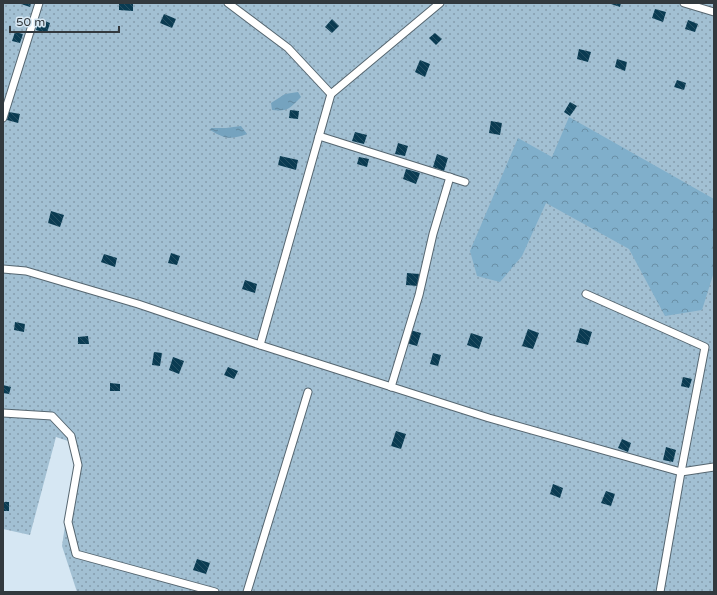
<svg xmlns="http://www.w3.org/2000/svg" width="717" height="595" font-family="'Varela Round',sans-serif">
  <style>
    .grass { fill: url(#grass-dots) }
    .forest { fill: url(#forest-crowns) }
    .water { fill: url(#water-ripples) }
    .building { fill: url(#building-back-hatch) }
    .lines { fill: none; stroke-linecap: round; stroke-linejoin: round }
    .lane-casing { stroke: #566670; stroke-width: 9 }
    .lane { stroke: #fff; stroke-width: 7 }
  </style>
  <defs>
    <pattern id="grass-dots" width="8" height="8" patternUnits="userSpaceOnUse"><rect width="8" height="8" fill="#a2c0d3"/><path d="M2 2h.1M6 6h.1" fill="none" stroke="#859dad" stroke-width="1.8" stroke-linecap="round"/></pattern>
    <pattern id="forest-crowns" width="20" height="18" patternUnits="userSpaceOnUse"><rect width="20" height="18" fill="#80afcb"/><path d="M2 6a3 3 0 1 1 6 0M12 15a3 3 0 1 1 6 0" fill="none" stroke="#698fa6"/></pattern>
    <pattern id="water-ripples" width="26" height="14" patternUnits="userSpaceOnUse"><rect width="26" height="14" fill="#75a3bf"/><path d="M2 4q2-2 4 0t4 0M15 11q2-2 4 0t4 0" fill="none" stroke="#61869d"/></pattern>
    <pattern id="building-back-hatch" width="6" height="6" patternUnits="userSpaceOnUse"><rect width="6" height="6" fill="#0a3b52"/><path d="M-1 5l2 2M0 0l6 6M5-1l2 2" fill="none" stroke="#265063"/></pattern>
  </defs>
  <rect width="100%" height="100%" fill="#d6e7f3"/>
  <polygon class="grass" points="3,3 714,3 714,592 77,592 62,546 77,444 56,437 30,535 3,529"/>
  <polygon class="forest" points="569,117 714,199 714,272 702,310 665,316 629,249 546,203 522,256 500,282 477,276 470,251 518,138 552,157"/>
  <g class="water">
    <path d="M298 92 301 97C290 108 288 112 272 110L271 103 285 94Z"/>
    <path d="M241 126 247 134C230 140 225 139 210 130L211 128H226Z"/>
  </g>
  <g class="building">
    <polygon points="18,3 31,3 30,7"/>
    <polygon points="119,3 133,3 133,11 119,10"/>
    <polygon points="608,3 621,3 620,7"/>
    <polygon points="655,9 666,12 663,22 652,18"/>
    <polygon points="164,14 176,19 172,28 160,23"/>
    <polygon points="39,19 50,23 47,33 36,30"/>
    <polygon points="332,19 339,26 332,33 325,27"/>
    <polygon points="688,20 698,24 695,32 685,29"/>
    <polygon points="15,32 23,34 20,43 12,41"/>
    <polygon points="435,33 442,39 436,45 429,38"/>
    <polygon points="579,49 591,52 588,62 577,59"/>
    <polygon points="617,59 627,62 625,71 615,67"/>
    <polygon points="420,60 430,64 425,77 415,72"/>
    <polygon points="677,80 686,83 684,90 674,87"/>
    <polygon points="570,102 577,106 570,116 564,112"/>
    <polygon points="290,110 299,111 298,119 289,118"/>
    <polygon points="9,112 20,114 18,123 7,120"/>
    <polygon points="491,121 502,123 500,135 489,133"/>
    <polygon points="355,132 367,135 364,144 352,141"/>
    <polygon points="398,143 408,146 405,156 395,154"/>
    <polygon points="437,154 448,158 444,171 433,167"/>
    <polygon points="280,156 298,160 296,170 278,165"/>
    <polygon points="359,157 369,159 367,167 357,164"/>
    <polygon points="406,169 420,173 416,184 403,179"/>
    <polygon points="51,211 64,215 60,227 48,223"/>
    <polygon points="171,253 180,256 177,265 168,263"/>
    <polygon points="104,254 117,258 115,267 101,262"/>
    <polygon points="407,273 419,274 418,286 406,285"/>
    <polygon points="245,280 257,284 255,293 242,289"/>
    <polygon points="15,322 25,324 24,332 14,330"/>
    <polygon points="580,328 592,332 588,345 576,342"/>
    <polygon points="528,329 539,333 533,349 522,346"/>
    <polygon points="410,330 421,333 417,346 406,343"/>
    <polygon points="471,333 483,337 479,349 467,345"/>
    <polygon points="88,336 89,344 78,344 78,337"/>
    <polygon points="154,352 162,353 160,366 152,365"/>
    <polygon points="433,353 441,355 438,366 430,364"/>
    <polygon points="173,357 184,361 179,374 169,370"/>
    <polygon points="228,367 238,371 234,379 224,375"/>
    <polygon points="683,377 692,379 689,388 681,386"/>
    <polygon points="110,383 120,384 120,391 110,391"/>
    <polygon points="3,385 11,387 9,394 3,393"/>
    <polygon points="396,431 406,434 401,449 391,446"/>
    <polygon points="622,439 631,443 628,452 618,448"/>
    <polygon points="666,447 676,450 673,462 663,460"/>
    <polygon points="553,484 563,488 560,498 550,494"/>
    <polygon points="606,491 615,494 611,506 601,503"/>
    <rect x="3" y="502" width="6" height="9"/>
    <polygon points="197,559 210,563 206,574 193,570"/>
  </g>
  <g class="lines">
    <defs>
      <g id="lane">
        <polyline points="228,3 288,48 331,94 440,3"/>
        <polyline points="684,3 714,12"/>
        <polyline points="3,118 39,3"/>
        <polyline points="319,136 465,182"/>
        <polyline points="3,269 26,271 138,304 260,345 489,418 681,472 714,467"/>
        <polyline points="586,294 705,347 681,472 660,592"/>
        <polyline points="260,345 331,94"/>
        <polyline points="391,387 419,295 433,234 450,177"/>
        <polyline points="3,413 52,416 71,436 78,465 68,522 76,554 215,592"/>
        <polyline points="247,592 308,392"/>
      </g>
    </defs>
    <use href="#lane" class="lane-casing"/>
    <use href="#lane" class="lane"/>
  </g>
  <rect width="717" height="595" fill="none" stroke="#32393e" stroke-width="8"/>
  <path d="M10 26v6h109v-6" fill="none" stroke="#32393e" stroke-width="2"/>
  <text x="16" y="26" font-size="12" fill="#32393e" stroke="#d6e7f3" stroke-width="3" paint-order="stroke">50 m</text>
</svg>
